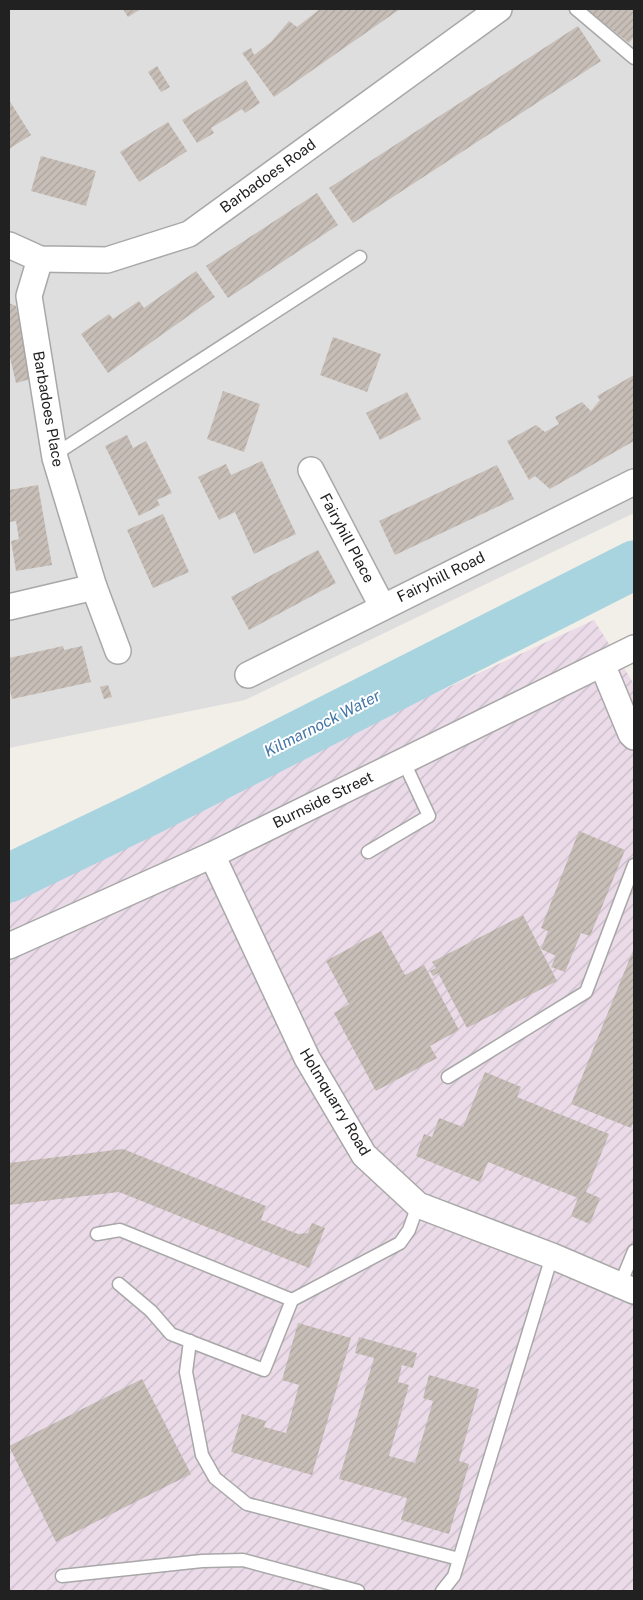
<svg xmlns="http://www.w3.org/2000/svg" width="643" height="1600" font-family="'Public Sans',sans-serif">
  <style>
    .residential { fill: #dfdede }
    .industrial { fill: url(#industrial-furrows) }
    .lines { fill: none; stroke-linecap: round; stroke-linejoin: round }
    .river { stroke: #a8d4e0; stroke-width: 49 }
    .building { fill: url(#building-hatch) }
    .service-casing { stroke: #a8a8a8; stroke-width: 15 }
    .minor-casing { stroke: #a8a8a8; stroke-width: 28 }
    .service { stroke: #fff; stroke-width: 12 }
    .minor { stroke: #fff; stroke-width: 25 }
    .labels { text-anchor: middle; stroke-width: 4; stroke-linejoin: round; paint-order: stroke }
    .street-label { font-size: 15px; fill: #212121; stroke: #fff }
    .water-label { font-size: 16px; font-style: italic; fill: #4376a6; stroke: #fff }
  </style>
  <defs>
    <pattern id="industrial-furrows" width="10" height="10" patternUnits="userSpaceOnUse" patternTransform="scale(1.25)"><rect width="10" height="10" fill="#ebdae8"/><path d="M-1 1l2-2M0 10L10 0M9 11l2-2" fill="none" stroke="#c9bbc7"/></pattern>
    <pattern id="building-hatch" width="6" height="6" patternUnits="userSpaceOnUse" patternTransform="scale(1.25)"><rect width="6" height="6" fill="#c7beb7"/><path d="M-1 1l2-2M0 6l6-6M5 7l2-2" fill="none" stroke="#aba39d"/></pattern>
  </defs>
  <rect width="100%" height="100%" fill="#f2eee8"/>
  <polygon class="residential" points="9,9 634,9 634,513 245,700 9,748"/>
  <polygon class="industrial" points="594,620 634,684 634,1591 9,1591 9,890"/>
  <g class="lines">
    <polyline class="river" points="9,878 149,811 634,565"/>
  </g>
  <g class="building">
    <polygon points="123,9 141,9 128,17"/>
    <polygon points="320,9 400,9 274,97 242,53 251,48 254,55 271,42 289,21 297,27"/>
    <polygon points="591,9 634,9 634,37 629,43 589,11"/>
    <polygon points="578,26 601,61 353,223 329,188"/>
    <polygon points="157,66 170,87 161,92 148,72"/>
    <polygon points="246,80 260,103 245,113 242,109 211,128 214,133 197,143 182,120"/>
    <polygon points="9,100 31,135 9,149"/>
    <polygon points="168,122 187,151 139,182 120,152"/>
    <polygon points="41,156 96,171 86,206 31,191"/>
    <polygon points="317,193 338,225 228,298 206,266"/>
    <polygon points="196,271 215,297 108,373 81,334 109,314 113,319 139,301 144,308"/>
    <polygon points="9,303 16,306 34,378 16,383 9,353"/>
    <polygon points="333,337 381,354 367,392 320,375"/>
    <polygon points="634,375 634,441 550,489 535,476 529,480 507,441 536,425 545,432 559,424 555,417 582,402 591,411 600,400 597,396"/>
    <polygon points="223,391 260,404 244,452 207,439"/>
    <polygon points="407,392 421,419 380,440 366,413"/>
    <polygon points="127,435 133,448 146,441 172,493 157,500 160,505 139,516 105,446"/>
    <polygon points="262,461 296,534 254,554 235,512 219,520 198,477 226,464 231,475"/>
    <polygon points="497,465 514,499 395,555 379,521"/>
    <polygon points="38,485 52,565 16,571 11,541 19,539 16,521 9,522 9,490"/>
    <polygon points="163,514 189,572 153,588 127,530"/>
    <polygon points="318,550 336,583 249,630 231,597"/>
    <polygon points="63,646 64,650 82,646 91,682 12,699 9,686 9,658"/>
    <polygon points="108,685 112,697 104,699 100,687"/>
    <polygon points="579,831 625,850 590,936 581,933 565,972 551,967 556,956 541,949 548,931 541,928"/>
    <polygon points="523,915 557,981 467,1028 438,973 433,976 430,971 436,968 432,962"/>
    <polygon points="381,931 405,975 424,965 459,1030 430,1046 437,1058 376,1091 334,1013 349,1004 326,961"/>
    <polygon points="634,948 634,1121 631,1128 571,1104"/>
    <polygon points="485,1072 521,1087 517,1097 609,1134 586,1192 600,1198 590,1224 571,1216 578,1198 488,1162 480,1182 416,1156 424,1134 432,1137 439,1118 463,1127"/>
    <polygon points="123,1149 266,1206 261,1220 298,1234 308,1233 312,1223 325,1228 309,1268 119,1192 9,1205 9,1163"/>
    <polygon points="298,1323 351,1338 312,1475 231,1452 242,1414 266,1421 264,1427 286,1433 299,1385 282,1380"/>
    <polygon points="359,1337 417,1353 413,1368 402,1365 398,1382 409,1385 389,1456 415,1463 433,1401 423,1398 429,1375 479,1389 459,1461 469,1464 449,1534 401,1520 407,1498 339,1479 374,1358 355,1353"/>
    <polygon points="142,1379 191,1474 56,1542 9,1446"/>
  </g>
  <g class="lines">
    <defs>
      <g id="service">
        <polyline points="576,9 634,58"/>
        <polyline points="54,455 360,257"/>
        <polyline points="368,852 429,816 403,760"/>
        <polyline points="448,1077 586,992 634,865"/>
        <polyline points="97,1234 120,1230 292,1300"/>
        <polyline points="119,1284 151,1311 171,1334 264,1370 292,1300 400,1243 409,1230 418,1205"/>
        <polyline points="620,1285 634,1251"/>
        <polyline points="190,1341 186,1372 202,1455 215,1478 247,1504 459,1559"/>
        <polyline points="62,1576 202,1561 243,1560 358,1591"/>
        <polyline points="442,1591 454,1576 552,1256"/>
      </g>
      <g id="minor">
        <polyline points="9,245 40,259 107,260 189,234 499,9"/>
        <polyline points="40,259 29,296 55,458 94,587 118,651"/>
        <polyline points="311,470 382,606"/>
        <polyline points="9,607 94,587"/>
        <polyline points="602,664 631,734 634,737"/>
        <polyline points="248,675 634,482"/>
        <polyline points="212,855 307,1058 364,1155 418,1205 552,1256 634,1291"/>
        <polyline points="9,946 212,855 634,648"/>
      </g>
    </defs>
    <use href="#service" class="service-casing"/>
    <use href="#minor" class="minor-casing"/>
    <use href="#service" class="service"/>
    <use href="#minor" class="minor"/>
  </g>
  <g class="labels">
    <g class="street-label">
      <text transform="translate(268 176) rotate(-36)" y="5">Barbadoes Road</text>
      <text transform="translate(48 409) rotate(80)" y="5">Barbadoes Place</text>
      <text transform="translate(347 538) rotate(62)" y="5">Fairyhill Place</text>
      <text transform="translate(441 577) rotate(-26)" y="5">Fairyhill Road</text>
      <text transform="translate(323 800) rotate(-26)" y="5">Burnside Street</text>
      <text transform="translate(335 1102) rotate(59)" y="5">Holmquarry Road</text>
    </g>
    <g class="water-label">
      <text transform="translate(322 723) rotate(-27)" y="6">Kilmarnock Water</text>
    </g>
  </g>
  <rect width="643" height="1600" fill="none" stroke="#212121" stroke-width="20"/>
</svg>
